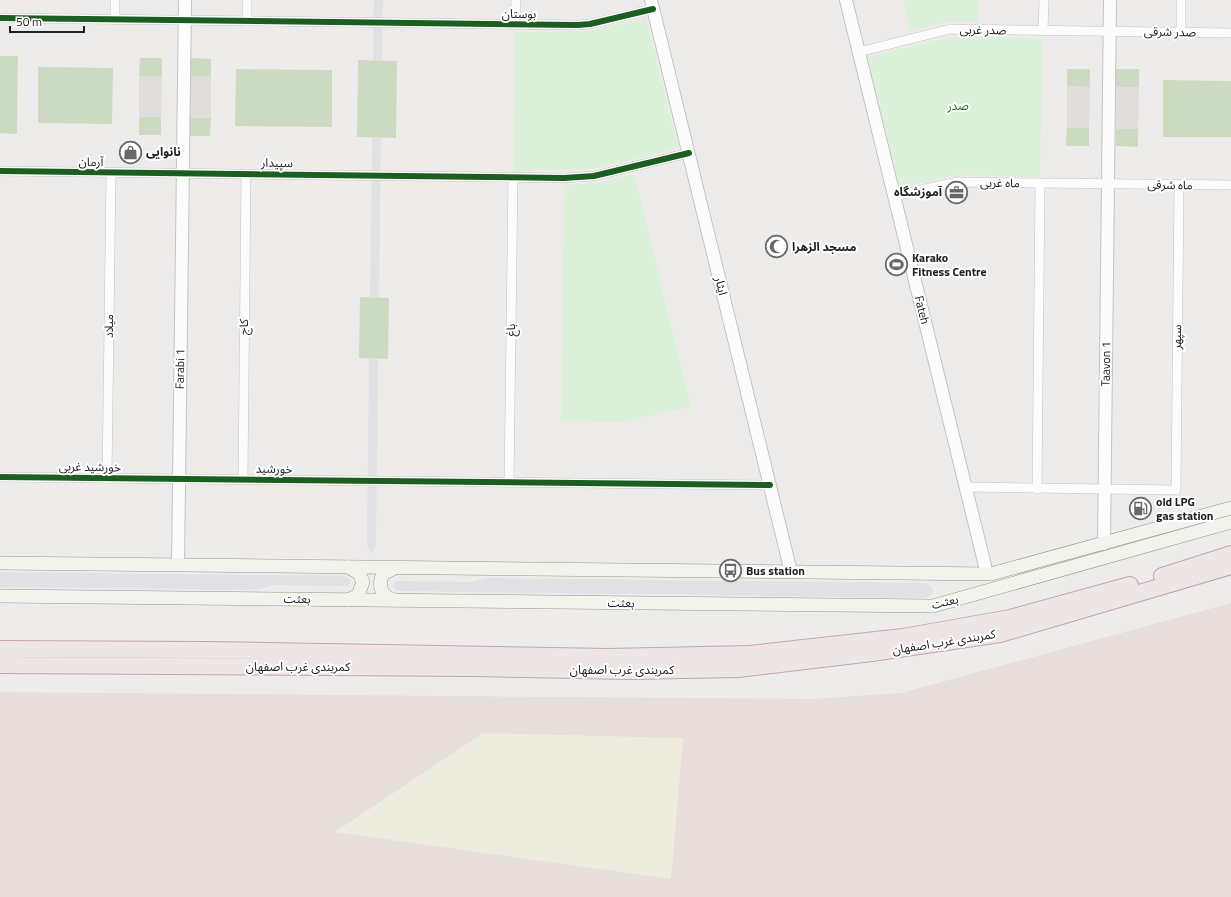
<svg xmlns="http://www.w3.org/2000/svg" width="1231" height="897" font-family="'Titillium Web','Noto Sans Arabic',sans-serif">
  <style>
    .military { fill: #e7dedb }
    .farmland { fill: #edecdf }
    .forest { fill: #ccdac2 }
    .park { fill: #dbf1d9 }
    .parking { fill: #dfdedd }
    .plaza { fill: #e1e0e4 }
    .lines { fill: none; stroke-linecap: round; stroke-linejoin: round }
    .minor-casing { stroke: #c4c3c2; stroke-width: 10 }
    .tertiary-casing { stroke: #c4c3c2; stroke-width: 14 }
    .secondary-casing { stroke: #979783; stroke-width: 14 }
    .trunk-casing { stroke: #c0a3af; stroke-width: 18 }
    .minor { stroke: #fcfcfc; stroke-width: 9 }
    .tertiary { stroke: #fcfcfc; stroke-width: 12 }
    .secondary { stroke: #f3f3ed; stroke-width: 13 }
    .trunk { stroke: #eee6e5; stroke-width: 16 }
    .cycleway-casing { stroke: #fff; stroke-width: 8 }
    .cycleway { stroke: #1b5e20; stroke-width: 6 }
    .labels { text-anchor: middle; stroke-width: 4; stroke-linejoin: round; paint-order: stroke }
    .street-label { font-size: 12px; fill: #212121; stroke: #fff }
    .park-label { font-size: 12px; fill: #177717; stroke: #fff }
    .poi-label { font-size: 12px; font-weight: bold; fill: #212121; stroke: #fff; text-anchor: start }
  </style>
  <rect width="100%" height="100%" fill="#eeecea"/>
  <polygon class="military" points="1231,603 1231,897 0,897 0,692 812,699 901,693"/>
  <polygon class="farmland" points="483,733 683,738 671,879 335,832"/>
  <g class="forest">
    <polygon points="0,56 18,56 17,134 0,133"/>
    <polygon points="140,58 162,58 162,76 139,76"/>
    <polygon points="189,58 211,59 211,76 189,76"/>
    <polygon points="358,60 397,61 396,138 357,137"/>
    <polygon points="38,67 113,68 112,124 38,123"/>
    <polygon points="236,69 332,70 332,127 235,126"/>
    <polygon points="1067,69 1090,69 1090,87 1067,86"/>
    <rect x="1116" y="69" width="23" height="18"/>
    <polygon points="1163,80 1231,81 1231,137 1163,137"/>
    <rect x="139" y="117" width="22" height="18"/>
    <polygon points="188,118 211,118 210,136 188,136"/>
    <polygon points="1067,128 1089,128 1089,146 1066,146"/>
    <polygon points="1116,129 1138,129 1138,147 1116,146"/>
    <polygon points="360,297 389,298 388,359 359,358"/>
  </g>
  <g class="park">
    <polygon points="903,0 978,0 978,22 949,22 910,31"/>
    <polygon points="646,18 678,148 593,169 513,170 515,32 591,31"/>
    <polygon points="951,37 1043,38 1040,177 957,175 898,187 866,57"/>
    <polygon points="634,174 691,407 620,422 561,421 564,185 595,183"/>
  </g>
  <g class="parking">
    <polygon points="139,76 162,76 161,117 139,117"/>
    <polygon points="189,76 211,76 211,118 188,118"/>
    <polygon points="1067,86 1090,87 1089,128 1067,128"/>
    <polygon points="1116,87 1139,87 1138,129 1116,129"/>
  </g>
  <g class="plaza">
    <polygon points="374,0 383,0 382,61 373,60"/>
    <polygon points="372,138 381,138 379,298 370,297"/>
    <polygon points="369,359 378,359 376,545 371,554 367,545"/>
    <polygon points="0,572 345,576 351,581 348,586 345,586 272,585 257,590 0,587"/>
    <polygon points="486,578 925,583 931,586 933,592 931,595 925,598 397,591 392,586 395,582 397,581 471,582"/>
  </g>
  <g class="lines">
    <defs>
      <g id="minor">
        <polyline points="0,18 578,25 590,24 653,9"/>
        <polyline points="115,20 115,0"/>
        <polyline points="247,21 247,0"/>
        <polyline points="515,25 516,0"/>
        <polyline points="1043,31 1044,0"/>
        <polyline points="1181,32 1181,0"/>
        <polyline points="859,52 950,29 1231,33"/>
        <polyline points="0,171 564,178 594,176 689,153"/>
        <polyline points="894,196 957,182 1231,185"/>
        <polyline points="0,477 770,485"/>
        <polyline points="107,479 111,173"/>
        <polyline points="243,479 246,174"/>
        <polyline points="509,483 513,178"/>
        <polyline points="965,487 1176,490 1179,185"/>
        <polyline points="1037,489 1040,184"/>
      </g>
      <g id="tertiary">
        <polyline points="651,0 791,572"/>
        <polyline points="846,0 987,574"/>
        <polyline points="1104,544 1110,0"/>
        <polyline points="178,565 185,0"/>
      </g>
      <g id="secondary">
        <polyline points="0,563 991,574 1231,508"/>
        <polyline points="348,567 359,573 363,582 358,595 348,600"/>
        <path d="M395 568 383 574C377 586 382 598 395 600"/>
        <polyline points="0,596 933,606 1231,522"/>
      </g>
      <g id="trunk">
        <polyline points="1162,576 1231,554"/>
        <polyline points="0,649 206,650 608,657 750,654 903,637 1010,618 1130,585"/>
        <polyline points="0,665 474,668 631,671 738,669 872,653 1000,634 1231,566"/>
      </g>
    </defs>
    <use href="#minor" class="minor-casing"/>
    <use href="#tertiary" class="tertiary-casing"/>
    <use href="#secondary" class="secondary-casing"/>
    <use href="#trunk" class="trunk-casing"/>
    <use href="#minor" class="minor"/>
    <use href="#tertiary" class="tertiary"/>
    <use href="#secondary" class="secondary"/>
    <use href="#trunk" class="trunk"/>
    <defs>
      <g id="cycleway">
        <polyline points="0,18 578,25 590,24 653,9"/>
        <polyline points="0,171 564,178 594,176 689,153"/>
        <polyline points="0,477 770,485"/>
      </g>
    </defs>
    <use href="#cycleway" class="cycleway-casing"/>
    <use href="#cycleway" class="cycleway"/>
  </g>
  <defs>
    <symbol id="shop-ring" viewBox="-11 -11 22 22"><circle r="9.5" fill="#fff" stroke="#696867" stroke-width="1.5"/><path d="M-5-2.5h2.3a2.7 3.5 0 0 1 5.4 0H5L5.5 6h-11ZM-1.5-2.5h3a1.5 2.3 0 0 0-3 0Z" fill="#696867"/></symbol>
    <symbol id="office-ring" viewBox="-11 -11 22 22"><circle r="9.5" fill="#fff" stroke="#696867" stroke-width="1.5"/><path d="M-6-3h4V-5.5h4V-3h4V5H-6ZM-1-4.5V-3h2v-1.5ZM-6 0V1H6V0Z" fill="#696867"/></symbol>
    <symbol id="mosque-ring" viewBox="-11 -11 22 22"><circle r="9.5" fill="#fff" stroke="#696867" stroke-width="1.5"/><path d="M3.5-4.9A6 6 0 1 0 3.5 4.9A5 5 0 1 1 3.5-4.9Z" fill="#696867"/></symbol>
    <symbol id="stadium-ring" viewBox="-11 -11 22 22"><circle r="9.5" fill="#fff" stroke="#696867" stroke-width="1.5"/><path d="M0-5a6.5 5 0 1 0 0 10a6.5 5 0 1 0 0-10ZM-3.5-1.8h7v3.6h-7Z" fill="#696867"/></symbol>
    <symbol id="fuel-ring" viewBox="-11 -11 22 22"><circle r="9.5" fill="#fff" stroke="#696867" stroke-width="1.5"/><path d="M-5.5-6h7V0h2V4h1.3V-2.5L3-4.5l.8-.8L6-3V5H2.5V1h-1V6h-7ZM-4.2-4.7v3.2H.2V-4.7Z" fill="#696867"/></symbol>
    <symbol id="bus-ring" viewBox="-11 -11 22 22"><circle r="9.5" fill="#fff" stroke="#696867" stroke-width="1.5"/><path d="M-5-6H5V4H4V6H2V4H-2V6H-4V4H-5ZM-3.5-4V0h7V-4ZM-3.5 1.2v1.5H-2V1.2ZM2 1.2v1.5H3.5V1.2Z" fill="#696867"/></symbol>
  </defs>
  <g fill-rule="evenodd">
    <use href="#shop-ring" x="118" y="140" width="25" height="25"/>
    <use href="#office-ring" x="944" y="180" width="25" height="25"/>
    <use href="#mosque-ring" x="764" y="234" width="25" height="25"/>
    <use href="#stadium-ring" x="884" y="252" width="25" height="25"/>
    <use href="#fuel-ring" x="1128" y="496" width="25" height="25"/>
    <use href="#bus-ring" x="718" y="558" width="25" height="25"/>
  </g>
  <g class="labels">
    <g class="street-label">
      <text x="519" y="18">بوستان</text>
      <text transform="translate(983 30) rotate(1)" y="4">صدر غربی</text>
      <text transform="translate(1170 32) rotate(1)" y="4">صدر شرقی</text>
      <text transform="translate(91 162) rotate(1)" y="4">آرمان</text>
      <text transform="translate(277 163) rotate(1)" y="4">سپیدار</text>
      <text transform="translate(1000 183) rotate(1)" y="4">ماه غربی</text>
      <text transform="translate(1170 185) rotate(1)" y="4">ماه شرقی</text>
      <text transform="translate(721 286) rotate(76)" y="4">ایثار</text>
      <text transform="translate(922 310) rotate(76)" y="4">Fateh</text>
      <text transform="translate(109 326) rotate(-89)" y="4">میلاد</text>
      <text transform="translate(244 327) rotate(-89)" y="4">کاج</text>
      <text transform="translate(511 330) rotate(-89)" y="4">باغ</text>
      <text transform="translate(1177 337) rotate(-89)" y="4">سپهر</text>
      <text transform="translate(1106 364) rotate(-89)" y="4">Taavon 1</text>
      <text transform="translate(180 369) rotate(-89)" y="4">Farabi 1</text>
      <text transform="translate(90 467) rotate(1)" y="4">خورشید غربی</text>
      <text transform="translate(274 469) rotate(1)" y="4">خورشید</text>
      <text transform="translate(297 599) rotate(1)" y="4">بعثت</text>
      <text transform="translate(945 602) rotate(-13)" y="4">بعثت</text>
      <text transform="translate(621 603) rotate(1)" y="4">بعثت</text>
      <text transform="translate(944 642) rotate(-9)" y="4">کمربندی غرب اصفهان</text>
      <text x="298" y="671">کمربندی غرب اصفهان</text>
      <text x="622" y="674">کمربندی غرب اصفهان</text>
    </g>
    <g class="park-label">
      <text x="958" y="110">صدر</text>
    </g>
    <g class="poi-label">
      <text x="146" y="156">نانوایی</text>
      <text x="942" y="196" text-anchor="end">آموزشگاه</text>
      <text x="792" y="251">مسجد الزهرا</text>
      <text x="912" y="262">Karako<tspan x="912" dy="14">Fitness Centre</tspan></text>
      <text x="1156" y="506">old LPG<tspan x="1156" dy="14">gas station</tspan></text>
      <text x="746" y="575">Bus station</text>
    </g>
  </g>
  <path d="M10 26v6h74v-6" fill="none" stroke="#212121" stroke-width="2"/>
  <text x="16" y="26" font-size="12" fill="#212121" stroke="#ffffff" stroke-width="3" paint-order="stroke">50 m</text>
</svg>
